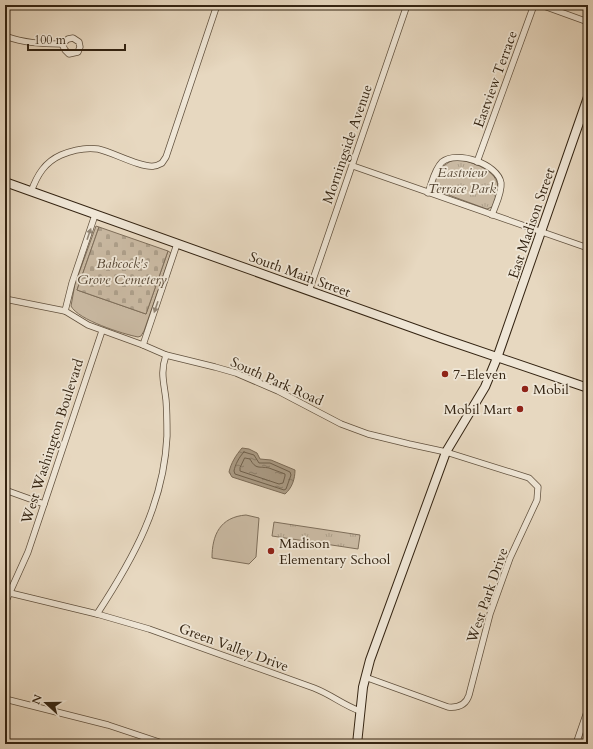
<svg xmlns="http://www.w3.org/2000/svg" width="593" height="749" font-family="Cardo,serif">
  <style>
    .grass { fill: #c9b9a2; stroke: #7e6e5a }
    .cemetery { fill: url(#cemetery-stones); stroke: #7e6e5a }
    .park { fill: url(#park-tufts); stroke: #7e6e5a }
    .water { fill: url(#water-ripples); stroke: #7b6b57 }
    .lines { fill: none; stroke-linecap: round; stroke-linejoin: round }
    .shore { stroke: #6f604c; stroke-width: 1 }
    .street-casing { stroke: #61513e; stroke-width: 7 }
    .secondary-casing { stroke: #342412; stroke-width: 10 }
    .street { stroke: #efe6d6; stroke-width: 5.5 }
    .secondary { stroke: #efe6d6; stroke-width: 8 }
    .oneway { fill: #928574 }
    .poi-dot { fill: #8f2418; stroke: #efe6d6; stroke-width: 1.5 }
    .labels { text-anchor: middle; stroke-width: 3.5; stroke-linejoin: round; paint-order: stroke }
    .street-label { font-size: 14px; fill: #342412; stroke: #efe6d6 }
    .park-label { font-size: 14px; font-style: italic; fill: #594936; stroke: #efe6d6 }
    .poi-label { font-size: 14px; fill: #342412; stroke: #efe6d6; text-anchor: start }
  </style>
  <defs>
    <pattern id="cemetery-stones" width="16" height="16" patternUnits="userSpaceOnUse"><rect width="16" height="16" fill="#c9b9a2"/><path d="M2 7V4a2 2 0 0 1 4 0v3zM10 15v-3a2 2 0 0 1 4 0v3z" fill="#ad9f8a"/></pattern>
    <pattern id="park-tufts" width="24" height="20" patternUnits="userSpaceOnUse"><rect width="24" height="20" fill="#c9b9a2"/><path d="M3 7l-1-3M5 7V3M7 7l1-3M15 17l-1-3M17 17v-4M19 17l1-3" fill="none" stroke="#ad9f8a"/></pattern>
    <pattern id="water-ripples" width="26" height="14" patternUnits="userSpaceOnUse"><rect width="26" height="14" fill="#aa9b85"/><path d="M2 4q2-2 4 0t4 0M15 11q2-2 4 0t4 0" fill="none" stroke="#8b7e6b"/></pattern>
  </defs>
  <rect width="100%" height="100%" fill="#e7d8c0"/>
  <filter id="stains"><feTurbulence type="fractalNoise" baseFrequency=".005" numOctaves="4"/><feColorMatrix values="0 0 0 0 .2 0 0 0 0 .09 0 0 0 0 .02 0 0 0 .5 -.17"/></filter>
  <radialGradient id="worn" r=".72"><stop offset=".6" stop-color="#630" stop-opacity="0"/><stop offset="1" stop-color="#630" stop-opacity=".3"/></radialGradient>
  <g class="grass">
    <path d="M96 226 99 227 77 290 146 314 168 251 171 253 144 331 141 336 138 337C123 334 78 320 71 306L75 284Z"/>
    <path d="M246 515 259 518 256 557 249 564 212 558C212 535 220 517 246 515Z"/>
  </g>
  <polygon class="cemetery" points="99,227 168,251 146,314 77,290"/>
  <g class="park">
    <path d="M456 159C482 164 511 176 492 207L487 209 484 208 435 190C430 176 444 163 456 159Z"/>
    <polygon points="274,522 360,535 358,549 272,536"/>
  </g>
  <path class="water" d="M242 448 249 449 257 453 260 459 271 460 295 470C295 479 292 488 285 494L232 477 229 472C231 463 236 455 242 448Z"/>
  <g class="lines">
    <g class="shore">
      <path d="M244 452 254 455 259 463H270L290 472 291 475 286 489 284 490 278 488 235 474 234 471C235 465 239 457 244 452Z"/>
      <path d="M245 458 250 459C256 470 259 466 269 468 274 470 280 472 285 474V476L283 483 279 484 240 471V468Z"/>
    </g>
    <defs>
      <g id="street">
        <polyline points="541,5 588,22"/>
        <path d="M5 36C24 43 42 44 62 44"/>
        <polygon points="73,38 79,42 80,47 78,52 69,54 65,50 62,44 68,39"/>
        <polyline points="477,162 534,5"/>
        <polyline points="353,166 588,248"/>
        <path d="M31 192C37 175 45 162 61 155 73 150 85 147 98 149 113 152 140 168 154 166 157 166 160 164 162 163L166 157 217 5"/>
        <path d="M428 193C432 183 434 170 442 162 457 150 498 164 501 183 502 193 495 206 492 215"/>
        <polyline points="309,291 407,5"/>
        <path d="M5 299 65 311 88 325 143 345 166 355 215 367 236 373 278 391 341 424 368 434 409 444 446 452 529 478 538 487 537 500 510 558 490 614 469 695C466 705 458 708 448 707L365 677"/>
        <polyline points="65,311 72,283 95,215"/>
        <polyline points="143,345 177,244"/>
        <polyline points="5,490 44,504"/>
        <path d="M10 593 97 614C133 559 164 504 167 436 167 424 167 412 166 400 164 382 160 373 166 355"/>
        <polyline points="5,603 28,552 102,331"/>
        <path d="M97 614 149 629 314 688C332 695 343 705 360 711"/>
        <polyline points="5,699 108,725 165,744"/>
        <polyline points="576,744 588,709"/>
      </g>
      <g id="secondary">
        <polyline points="5,182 441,338 588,388"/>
        <polyline points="357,744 363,687 370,660 446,452 485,387 497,358 588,97"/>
      </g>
    </defs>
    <use href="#street" class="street-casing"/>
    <use href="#secondary" class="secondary-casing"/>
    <use href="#street" class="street"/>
    <use href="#secondary" class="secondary"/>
  </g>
  <defs><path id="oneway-solid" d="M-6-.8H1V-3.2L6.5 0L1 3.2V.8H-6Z"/></defs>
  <g class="oneway">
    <use href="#oneway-solid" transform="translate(89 234) rotate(-71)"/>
    <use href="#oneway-solid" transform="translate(156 307) rotate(109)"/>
  </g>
  <g class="poi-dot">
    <circle cx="445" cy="374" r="4"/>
    <circle cx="525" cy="389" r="4"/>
    <circle cx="520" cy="409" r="4"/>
    <circle cx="271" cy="551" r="4"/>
  </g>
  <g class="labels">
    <g class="street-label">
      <text transform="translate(495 79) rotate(-70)" y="5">Eastview Terrace</text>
      <text transform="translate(347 144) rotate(-71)" y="5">Morningside Avenue</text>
      <text transform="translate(531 223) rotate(-71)" y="5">East Madison Street</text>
      <text transform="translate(300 274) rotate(20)" y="5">South Main Street</text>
      <text transform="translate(277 381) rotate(24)" y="5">South Park Road</text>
      <text transform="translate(52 441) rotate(-72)" y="5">West Washington Boulevard</text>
      <text transform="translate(487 595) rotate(-71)" y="5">West Park Drive</text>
      <text transform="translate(234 647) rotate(20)" y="5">Green Valley Drive</text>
    </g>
    <g class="park-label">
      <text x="462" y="177">Eastview<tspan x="462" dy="16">Terrace Park</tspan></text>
      <text x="122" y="268">Babcock's<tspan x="122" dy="16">Grove Cemetery</tspan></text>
    </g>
    <g class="poi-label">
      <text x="453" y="379">7-Eleven</text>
      <text x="533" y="394">Mobil</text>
      <text x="512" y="414" text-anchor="end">Mobil Mart</text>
      <text x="279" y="548">Madison<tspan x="279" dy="16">Elementary School</tspan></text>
    </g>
  </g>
  <rect width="593" height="749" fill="none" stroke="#e7d8c0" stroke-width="20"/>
  <rect x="6" y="6" width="581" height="737" fill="none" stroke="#342412" stroke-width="2"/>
  <rect x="10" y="10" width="573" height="729" fill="none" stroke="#342412"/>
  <g transform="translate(46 703) rotate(291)" stroke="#efe6d6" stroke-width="3" paint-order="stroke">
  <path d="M0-3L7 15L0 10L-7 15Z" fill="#342412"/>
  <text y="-6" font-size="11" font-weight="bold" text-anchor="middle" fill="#342412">N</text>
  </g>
  <path d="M28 44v6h97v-6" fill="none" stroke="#342412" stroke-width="2"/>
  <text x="34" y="44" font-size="12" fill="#342412" stroke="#efe6d6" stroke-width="3" paint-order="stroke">100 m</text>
  <rect width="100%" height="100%" filter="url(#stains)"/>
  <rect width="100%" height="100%" fill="url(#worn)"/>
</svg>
